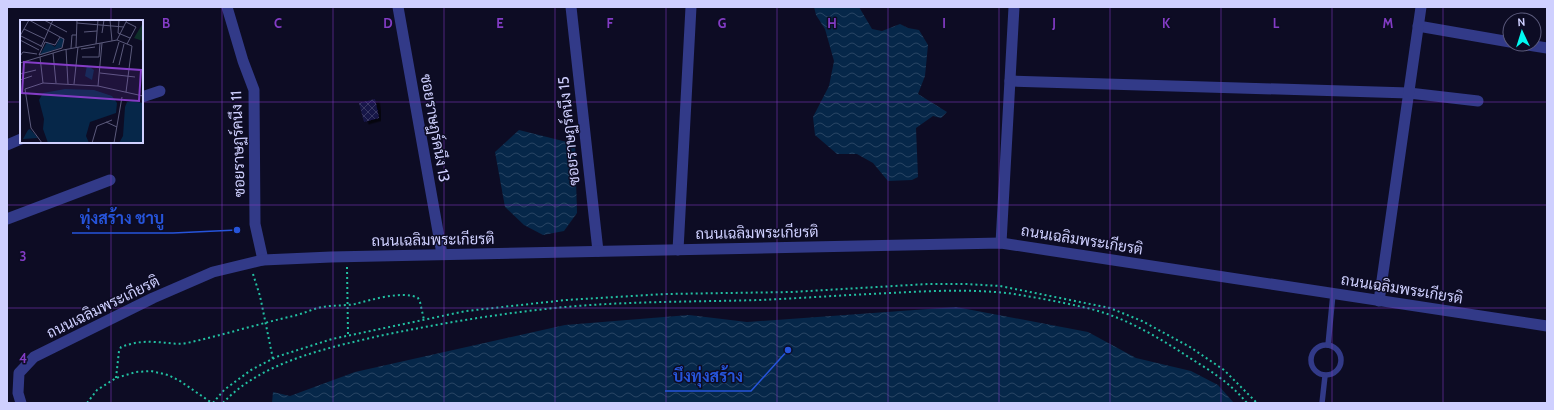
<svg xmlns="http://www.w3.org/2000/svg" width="1554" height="410" font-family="Cabin,Sarabun,sans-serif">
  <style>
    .water { fill: url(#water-waves) }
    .building { fill: url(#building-cross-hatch); filter: url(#shadow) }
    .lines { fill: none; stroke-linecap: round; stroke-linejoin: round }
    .path { stroke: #22c0a2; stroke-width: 2; stroke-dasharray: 2 3; stroke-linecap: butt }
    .service { stroke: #323a88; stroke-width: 5.5 }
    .minor { stroke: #323a88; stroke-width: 11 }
    .tertiary { stroke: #323a88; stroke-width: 11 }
    .grid { fill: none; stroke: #833cc5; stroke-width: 1; stroke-opacity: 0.55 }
    .labels { text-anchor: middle; stroke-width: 3; stroke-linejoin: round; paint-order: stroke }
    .street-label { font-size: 15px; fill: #cfd0ff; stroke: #0d0c24 }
    .inset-road { fill: none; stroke: #5b5a7c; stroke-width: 1 }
    .view { fill: #833cc5; fill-opacity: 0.15; stroke: #833cc5; stroke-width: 2 }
    .inset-edge { fill: none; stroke: #cfd0ff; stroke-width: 2 }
    .grid-label { font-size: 13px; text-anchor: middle; font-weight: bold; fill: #833cc5; stroke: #0d0c24; stroke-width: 3; stroke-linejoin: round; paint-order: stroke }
    .leader { fill: none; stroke: #2654da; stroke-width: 1.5 }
    .callout-dot { fill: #2654da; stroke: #0d0c24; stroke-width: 1.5 }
    .callout-label { font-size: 16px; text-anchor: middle; font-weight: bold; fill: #2654da; stroke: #0d0c24; stroke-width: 3; stroke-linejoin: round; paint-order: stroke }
  </style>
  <defs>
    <pattern id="water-waves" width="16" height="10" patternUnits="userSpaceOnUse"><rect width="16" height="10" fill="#062749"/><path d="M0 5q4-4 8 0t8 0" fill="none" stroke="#294564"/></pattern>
    <pattern id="building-cross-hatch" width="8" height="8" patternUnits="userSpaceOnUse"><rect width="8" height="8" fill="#191647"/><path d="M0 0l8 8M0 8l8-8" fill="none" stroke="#393763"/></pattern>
    <filter id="shadow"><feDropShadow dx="4.5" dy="2.5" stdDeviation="0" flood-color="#0009"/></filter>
  </defs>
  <rect width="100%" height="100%" fill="#0d0c24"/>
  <g class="water">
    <polygon points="814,7 859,7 872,29 882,31 900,24 908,28 919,30 928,45 925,76 918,94 947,112 941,118 933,116 916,128 918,177 912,180 888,181 873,163 857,154 837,154 815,135 813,117 829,86 834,61 825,29 816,15"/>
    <polygon points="519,130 575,144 577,213 564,231 543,235 524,225 505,207 495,152"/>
    <polygon points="956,307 1088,332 1136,358 1191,371 1218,385 1234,403 272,403 273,392 290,396 355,372 565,325 689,315 747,322"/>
  </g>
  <polygon class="building" points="375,99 379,118 364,122 359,103"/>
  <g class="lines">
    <g class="path">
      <polyline points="347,267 348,335"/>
      <polyline points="253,274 260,296 273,359"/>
      <path d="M116 378 119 351 121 347C132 343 142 341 154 342 165 342 175 345 187 343 223 335 258 324 293 316 303 314 312 309 322 307 333 305 344 306 355 304 371 300 403 290 418 298L420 302 424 320"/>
      <polyline points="87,403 97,390 116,378 136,372 151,371 168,375 180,381 212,403"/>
      <polyline points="213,403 224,390 251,370 276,357 332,339 466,311 566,300 665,294 792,292 928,284 966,284 1000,286 1110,308 1142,321 1190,347 1224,370 1257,403"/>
      <path d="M223 403C261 362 327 348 379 336 437 324 496 314 555 308 623 301 691 302 760 300 803 298 846 295 889 293 928 291 968 289 1007 293 1034 297 1061 302 1087 308 1125 317 1160 338 1193 360 1213 372 1232 385 1247 403"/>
    </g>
    <g class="service">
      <circle cx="1326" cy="360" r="15"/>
      <polyline points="1328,345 1333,294"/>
      <polyline points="1322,403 1325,376"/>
    </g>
    <g class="minor">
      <polyline points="227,7 243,61 254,90 255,224 263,260"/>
      <polyline points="398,7 442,254"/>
      <polyline points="571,7 598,251"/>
      <polyline points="1418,26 1510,42"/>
      <polyline points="1522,44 1547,48"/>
      <polyline points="1010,81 1409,93 1478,101"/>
      <polyline points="142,97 160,91"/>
      <polyline points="7,145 21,139"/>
      <polyline points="7,219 110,180"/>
      <polyline points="1001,243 1014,7"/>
      <polyline points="678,250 691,7"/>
      <polyline points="1379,301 1421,7"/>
    </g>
    <polyline class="tertiary" points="21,403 18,393 19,373 34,357 153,298 213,272 263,260 331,257 1001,243 1547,326"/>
  </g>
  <path class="grid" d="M111 7V21M222 7V403M333 7V403M444 7V403M555 7V403M666 7V403M777 7V403M888 7V403M999 7V403M1110 7V403M1221 7V403M1332 7V403M1443 7V403M7 102H21M142 102H1547M111 142V403M7 205H1547M7 308H1547"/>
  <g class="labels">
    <g class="street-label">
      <text transform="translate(435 128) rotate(80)" y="5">ซอยราษฏร์คนึง 13</text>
      <text transform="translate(569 131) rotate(-96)" y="5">ซอยราษฏร์คนึง 15</text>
      <text transform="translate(238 144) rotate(-92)" y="5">ซอยราษฏร์คนึง 11</text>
      <text transform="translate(757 233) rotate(-1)" y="5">ถนนเฉลิมพระเกียรติ</text>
      <text transform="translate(433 240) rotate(-1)" y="5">ถนนเฉลิมพระเกียรติ</text>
      <text transform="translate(1082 240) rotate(9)" y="5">ถนนเฉลิมพระเกียรติ</text>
      <text transform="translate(1402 289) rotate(9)" y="5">ถนนเฉลิมพระเกียรติ</text>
      <text transform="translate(103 307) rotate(-26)" y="5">ถนนเฉลิมพระเกียรติ</text>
    </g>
  </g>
  <g transform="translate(20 20)">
    <rect width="123" height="123" fill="#0d0c24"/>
    <path d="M123 3V21L114 18Z" fill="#0e2f29"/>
    <path d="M40 18 44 19 42 27 20 35 27 22 35 27ZM67 45 74 50 72 60 65 56ZM45 69 74 70 92 76 97 83 96 93 70 102 66 116 69 123H28L23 109 24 99 19 80 23 73ZM113 81 123 83V123H99L103 116 105 87 107 82ZM10 109 18 118 3 119 8 110Z" fill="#062749"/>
    <path class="inset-road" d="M9 0 40 17M24 0 47 12M90 0 92 21M99 0 98 13 110 18M106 2 116 7 107 24M57 3 104 7M4 9 25 19M64 12 77 11M82 13 84 0M0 16 9 0M1 16 21 26M40 17 44 19 42 28 19 35 25 22 35 25ZM0 20 19 30M97 20 112 26 106 72M76 24 78 0M21 27 33 0M56 27 57 0M51 28 52 15H56M46 29 48 64M61 29 75 27M33 33 36 63M0 36 3 32 17 34M20 37 23 63M62 37H79L80 23M0 43 43 30 97 20 107 0M93 43 99 22M99 45 104 24M80 53 115 57M0 54 16 50M0 60 12 56M54 64 58 27M78 66 82 23M86 102 97 107M22 123 11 108 5 69 23 63 78 66 123 76M72 123 77 106 92 100M94 123 102 77"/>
    <path class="view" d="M4 42 121 50 119 81 2 73Z"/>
    <rect width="123" height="123" class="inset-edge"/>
  </g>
  <g class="grid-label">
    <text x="166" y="28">B</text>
    <text x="278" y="28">C</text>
    <text x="388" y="28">D</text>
    <text x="500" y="28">E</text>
    <text x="610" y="28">F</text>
    <text x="722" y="28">G</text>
    <text x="832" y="28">H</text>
    <text x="944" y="28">I</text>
    <text x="1054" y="28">J</text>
    <text x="1166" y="28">K</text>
    <text x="1276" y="28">L</text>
    <text x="1388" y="28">M</text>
    <text x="23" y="261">3</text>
    <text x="23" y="363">4</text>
  </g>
  <path class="leader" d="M237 230L173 233H72M788 350L751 391H665"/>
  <g class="callout-dot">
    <circle cx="237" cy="230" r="4"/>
    <circle cx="788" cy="350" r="4"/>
  </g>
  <g class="callout-label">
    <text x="122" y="224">ทุ่งสร้าง ชาบู</text>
    <text x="708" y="382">บึงทุ่งสร้าง</text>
  </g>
  <rect width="1554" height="410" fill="none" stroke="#cfd0ff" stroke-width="16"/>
  <g transform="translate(1522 32) rotate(356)"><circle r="19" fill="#0d0c24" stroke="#5b5a7c"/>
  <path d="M0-3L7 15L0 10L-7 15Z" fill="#00faf2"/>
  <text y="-6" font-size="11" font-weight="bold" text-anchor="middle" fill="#cfd0ff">N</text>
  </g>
</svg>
